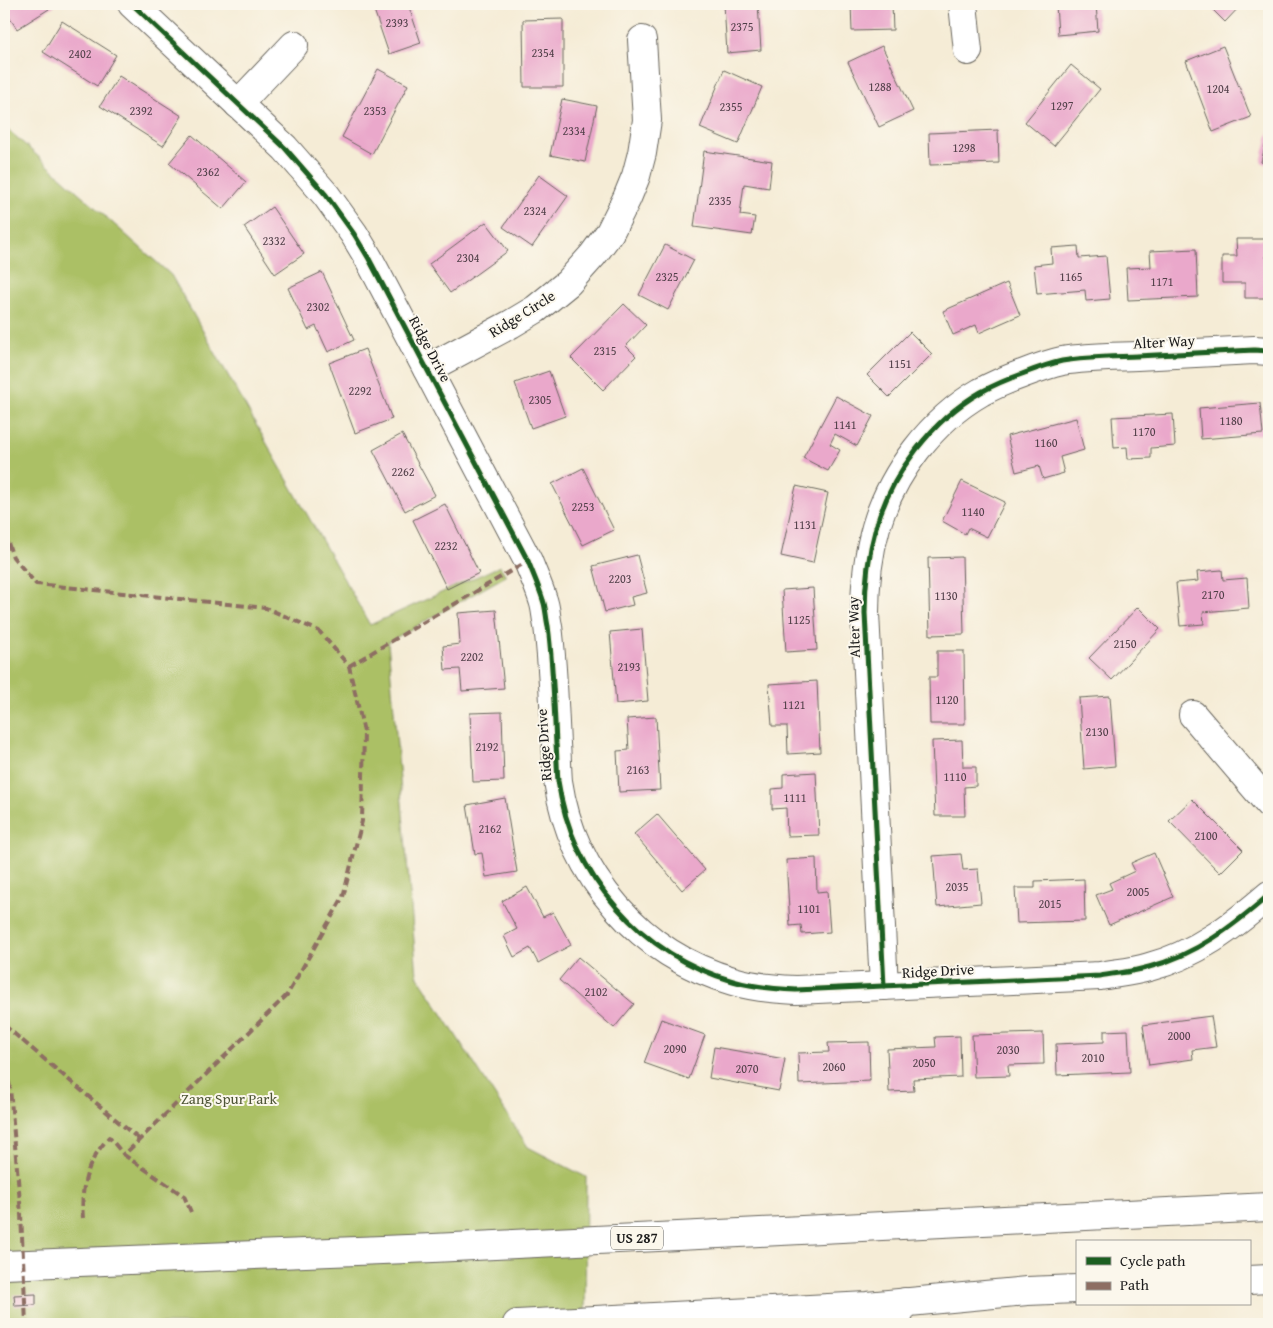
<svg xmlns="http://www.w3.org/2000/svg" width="1273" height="1328" font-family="'Gentium Book Plus',serif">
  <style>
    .green { fill: #abc065; stroke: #646e40 }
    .building { fill: #eaa8cb }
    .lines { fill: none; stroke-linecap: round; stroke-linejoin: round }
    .minor-casing { stroke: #68655d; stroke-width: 30 }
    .major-casing { stroke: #68655d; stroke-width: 30 }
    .minor { stroke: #fff; stroke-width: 28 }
    .major { stroke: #fff; stroke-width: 28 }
    .quiet { stroke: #8d6e63; stroke-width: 4; stroke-dasharray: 8 4; stroke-linecap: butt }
    .cycleway-casing { stroke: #fbf7ec; stroke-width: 8 }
    .cycleway { stroke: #1b5e20; stroke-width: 5 }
    .labels { text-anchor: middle; stroke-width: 4; stroke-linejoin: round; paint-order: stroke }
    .number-label { font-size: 12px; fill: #503f48 }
    .shield { fill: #fbf7ec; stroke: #5f5e5a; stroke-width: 1 }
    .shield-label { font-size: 14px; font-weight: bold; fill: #1c1c1c }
    .street-label { font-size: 15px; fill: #1c1c1c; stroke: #fbf7ec }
    .park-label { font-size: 15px; fill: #4e5536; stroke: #fbf7ec }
  </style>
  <rect width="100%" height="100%" fill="#fbf7ec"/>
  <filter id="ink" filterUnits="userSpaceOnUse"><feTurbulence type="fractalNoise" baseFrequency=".02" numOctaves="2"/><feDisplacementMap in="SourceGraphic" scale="10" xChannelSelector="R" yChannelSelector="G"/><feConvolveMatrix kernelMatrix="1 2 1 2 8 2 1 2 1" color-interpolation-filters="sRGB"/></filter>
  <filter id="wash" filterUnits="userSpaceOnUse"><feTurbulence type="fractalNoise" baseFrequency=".0096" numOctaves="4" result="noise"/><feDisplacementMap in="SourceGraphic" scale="20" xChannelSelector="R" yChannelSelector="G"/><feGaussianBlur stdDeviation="1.12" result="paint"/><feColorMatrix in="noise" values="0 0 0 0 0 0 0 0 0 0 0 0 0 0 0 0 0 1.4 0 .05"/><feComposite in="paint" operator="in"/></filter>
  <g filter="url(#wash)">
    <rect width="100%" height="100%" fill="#f5ecd6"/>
    <polygon class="green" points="4,126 171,275 370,625 500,566 506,576 388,642 417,975 528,1147 586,1177 585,1324 4,1324"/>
    <g id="blocks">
      <g class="building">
        <polygon points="4,4 57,4 17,29 4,9"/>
        <polygon points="372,4 408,4 421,43 389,54"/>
        <polygon points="724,4 758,4 761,50 727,53"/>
        <polygon points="851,4 892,4 893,30 852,31"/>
        <polygon points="1056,4 1096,4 1098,31 1058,35"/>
        <polygon points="1207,4 1242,4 1225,22"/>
        <polygon points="563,19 563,87 524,87 523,20"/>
        <polygon points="62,21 116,55 97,86 43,52"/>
        <polygon points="882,46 913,111 879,127 848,62"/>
        <polygon points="1223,46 1251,117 1213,132 1186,61"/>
        <polygon points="1071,65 1100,89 1054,146 1025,122"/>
        <polygon points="378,69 408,85 372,154 342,137"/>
        <polygon points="724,70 762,87 738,144 700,128"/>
        <polygon points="119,76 182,116 163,146 100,106"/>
        <polygon points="562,99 597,106 585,162 550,155"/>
        <polygon points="998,130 999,163 930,165 929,133"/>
        <polygon points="1269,131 1269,165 1261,162"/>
        <polygon points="192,135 246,182 223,209 169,163"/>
        <polygon points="704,151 772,161 769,188 744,184 740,215 755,217 752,235 694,227"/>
        <polygon points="539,175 568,196 532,247 503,227"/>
        <polygon points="272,207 304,254 275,274 244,227"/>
        <polygon points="486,222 508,251 450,293 429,264"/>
        <polygon points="1236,239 1266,239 1266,258 1269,258 1269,298 1245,298 1245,283 1222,283 1222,256 1237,256"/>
        <polygon points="665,245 694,260 668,310 639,295"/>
        <polygon points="1078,246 1079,258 1106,256 1110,299 1086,301 1085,290 1037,294 1034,265 1052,263 1051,248"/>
        <polygon points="1196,249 1198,297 1128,300 1126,268 1151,267 1150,251"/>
        <polygon points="322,272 354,340 328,352 316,326 308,330 288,288"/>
        <polygon points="1007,283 1020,315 979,333 976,325 953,335 943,311"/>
        <polygon points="624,304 646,325 626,346 636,356 603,390 571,358"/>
        <polygon points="910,332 932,354 889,397 867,375"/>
        <polygon points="365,349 392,419 355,433 329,363"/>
        <polygon points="549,371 565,416 531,428 515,383"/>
        <polygon points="836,396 873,416 857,446 835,434 830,444 840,450 828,471 803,458"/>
        <polygon points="1260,403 1263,434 1201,439 1199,408"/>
        <polygon points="1173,414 1175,446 1151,448 1151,458 1128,459 1127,447 1114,448 1112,417"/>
        <polygon points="1076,418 1084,450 1060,457 1064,473 1043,479 1039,466 1016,472 1007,436"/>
        <polygon points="402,434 435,495 405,511 373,450"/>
        <polygon points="583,468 614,530 583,545 552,484"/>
        <polygon points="962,481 1005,502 987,537 968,528 965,534 942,521"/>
        <polygon points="796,486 828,493 813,563 781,556"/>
        <polygon points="445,504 479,573 447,589 413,520"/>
        <polygon points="637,555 647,593 631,597 633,605 605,612 593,566"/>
        <polygon points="962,557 964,634 930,635 928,558"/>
        <polygon points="1222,570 1223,580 1247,578 1249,608 1203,612 1204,624 1180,626 1176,583 1198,581 1197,572"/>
        <polygon points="813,588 817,650 786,652 782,590"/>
        <polygon points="1138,607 1160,629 1112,680 1089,658"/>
        <polygon points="496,610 504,688 462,691 460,669 445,670 443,646 460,644 458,613"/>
        <polygon points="642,629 648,701 616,704 610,632"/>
        <polygon points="937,651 964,651 965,724 930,724 929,677 937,677"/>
        <polygon points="817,681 820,752 788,754 787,726 772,726 769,684"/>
        <polygon points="1110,696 1115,766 1084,769 1079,698"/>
        <polygon points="502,712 504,781 473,782 470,713"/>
        <polygon points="656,717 660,790 619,792 617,751 629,750 627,719"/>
        <polygon points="962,740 963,767 976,767 976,786 964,787 965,816 935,816 932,741"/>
        <polygon points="816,772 819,835 787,836 786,808 772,809 772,789 783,788 783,774"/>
        <polygon points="505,798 517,872 486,877 482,853 475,854 467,805"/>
        <polygon points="1192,799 1243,850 1220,873 1169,821"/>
        <polygon points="657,814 705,870 682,890 634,834"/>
        <polygon points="1154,853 1173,897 1109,925 1096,895 1112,889 1109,883 1135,871 1131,863"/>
        <polygon points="961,854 963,870 978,869 981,903 937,907 933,856"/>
        <polygon points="816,858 817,892 827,891 830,932 802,934 801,925 790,926 786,860"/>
        <polygon points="1084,879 1085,921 1017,923 1015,888 1035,888 1035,881"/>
        <polygon points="527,887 543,917 553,912 571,945 538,963 530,948 514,957 504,936 517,929 502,901"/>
        <polygon points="578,957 634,1004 614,1028 559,980"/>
        <polygon points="1211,1016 1216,1047 1192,1050 1193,1059 1149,1065 1143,1025"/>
        <polygon points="661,1019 705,1035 689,1079 644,1063"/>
        <polygon points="1128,1030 1130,1072 1057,1075 1056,1044 1104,1042 1104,1031"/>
        <polygon points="1043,1033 1044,1064 1008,1065 1009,1076 974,1077 972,1035"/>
        <polygon points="960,1036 961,1077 913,1079 914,1091 889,1092 887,1049 936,1047 935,1037"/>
        <polygon points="869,1042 870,1081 799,1084 798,1053 829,1052 828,1043"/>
        <polygon points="714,1047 785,1059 779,1091 709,1078"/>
        <polygon points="36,1294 36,1305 15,1306 14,1295"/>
      </g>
    </g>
  </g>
  <g filter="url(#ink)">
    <use href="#blocks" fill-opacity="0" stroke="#68655d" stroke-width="1"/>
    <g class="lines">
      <defs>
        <g id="minor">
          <path d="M132 4 285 148 326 195 354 234 369 259 528 561C533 574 539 587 543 600 546 608 546 618 548 626 553 665 554 705 556 744 557 756 557 769 558 781 572 876 641 955 733 981 753 987 775 989 796 990L1100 976C1116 973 1133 972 1149 967 1196 955 1233 926 1269 895"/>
          <polyline points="963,4 968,51"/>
          <polyline points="238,104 294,45"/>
          <polyline points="427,369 511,324 536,309 568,283 593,255 610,232 627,198 636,176 642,153 647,120 642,40"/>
          <polyline points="1193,715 1269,804"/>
          <path d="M884 986 865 613C865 583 868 555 876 527 892 473 932 420 981 392 994 385 1008 379 1022 374 1035 369 1048 364 1062 361 1087 357 1112 357 1137 356 1176 354 1215 352 1254 350L1269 351"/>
          <polyline points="830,1308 843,1324"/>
          <polyline points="894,1324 905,1302"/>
        </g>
        <g id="major">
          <polyline points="4,1265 433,1248 1269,1207"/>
          <polyline points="1249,1280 1269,1279"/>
          <polyline points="517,1324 867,1306 1027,1291 1077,1289"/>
        </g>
      </defs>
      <use href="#minor" class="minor-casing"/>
      <use href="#major" class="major-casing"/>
      <use href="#minor" class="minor"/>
      <use href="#major" class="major"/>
      <g class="quiet">
        <polyline points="4,532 13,557 36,584 266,608 319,631 349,666 364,732 362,821 343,897 287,995 124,1155 184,1196 191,1212"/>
        <polyline points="349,666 528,561"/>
        <polyline points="4,1025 140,1140"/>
        <polyline points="4,1058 10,1088 21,1214 26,1324"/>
        <path d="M83 1218C81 1197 84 1174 95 1156 99 1149 104 1143 109 1137L124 1155"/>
      </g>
      <defs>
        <g id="cycleway">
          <path d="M132 4 285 148 326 195 354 234 369 259 528 561C533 574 539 587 543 600 546 608 546 618 548 626 553 665 554 705 556 744 557 756 557 769 558 781 572 876 641 955 733 981 753 987 775 989 796 990L1100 976C1116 973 1133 972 1149 967 1196 955 1233 926 1269 895"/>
          <path d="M884 986 865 613C865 583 868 555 876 527 892 473 932 420 981 392 994 385 1008 379 1022 374 1035 369 1048 364 1062 361 1087 357 1112 357 1137 356 1176 354 1215 352 1254 350L1269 351"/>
        </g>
      </defs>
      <use href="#cycleway" class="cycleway-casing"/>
      <use href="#cycleway" class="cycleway"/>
    </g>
  </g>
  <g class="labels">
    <g class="number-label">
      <text x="397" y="27">2393</text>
      <text x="742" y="31">2375</text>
      <text x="543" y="57">2354</text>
      <text x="80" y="58">2402</text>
      <text x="880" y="91">1288</text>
      <text x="1218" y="93">1204</text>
      <text x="1062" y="110">1297</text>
      <text x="731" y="111">2355</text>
      <text x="141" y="115">2392</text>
      <text x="375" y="115">2353</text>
      <text x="574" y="135">2334</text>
      <text x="964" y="152">1298</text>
      <text x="208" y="176">2362</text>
      <text x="720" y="205">2335</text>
      <text x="535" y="215">2324</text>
      <text x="274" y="245">2332</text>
      <text x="468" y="262">2304</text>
      <text x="667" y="281">2325</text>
      <text x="1071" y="281">1165</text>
      <text x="1162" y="286">1171</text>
      <text x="318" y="311">2302</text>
      <text x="605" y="355">2315</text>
      <text x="900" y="368">1151</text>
      <text x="360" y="395">2292</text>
      <text x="540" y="404">2305</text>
      <text x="1231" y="425">1180</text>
      <text x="845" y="429">1141</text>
      <text x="1144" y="436">1170</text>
      <text x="1046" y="447">1160</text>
      <text x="403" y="476">2262</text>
      <text x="583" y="511">2253</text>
      <text x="973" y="516">1140</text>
      <text x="805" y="529">1131</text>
      <text x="446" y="550">2232</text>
      <text x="620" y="583">2203</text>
      <text x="1213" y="599">2170</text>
      <text x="946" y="600">1130</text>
      <text x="799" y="624">1125</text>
      <text x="1125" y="648">2150</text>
      <text x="472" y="661">2202</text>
      <text x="629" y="671">2193</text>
      <text x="947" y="704">1120</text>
      <text x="794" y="709">1121</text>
      <text x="1097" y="736">2130</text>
      <text x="487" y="751">2192</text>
      <text x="638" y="774">2163</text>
      <text x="955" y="781">1110</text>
      <text x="795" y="802">1111</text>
      <text x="490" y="833">2162</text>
      <text x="1206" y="840">2100</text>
      <text x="957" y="891">2035</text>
      <text x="1138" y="896">2005</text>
      <text x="1050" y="908">2015</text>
      <text x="809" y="913">1101</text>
      <text x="596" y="996">2102</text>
      <text x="1179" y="1040">2000</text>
      <text x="675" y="1053">2090</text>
      <text x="1008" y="1054">2030</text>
      <text x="1093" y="1062">2010</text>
      <text x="924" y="1067">2050</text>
      <text x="834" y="1071">2060</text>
      <text x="747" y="1073">2070</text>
    </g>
    <rect class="shield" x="611" y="1226.5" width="52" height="23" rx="4"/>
    <g class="shield-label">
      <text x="637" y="1243">US 287</text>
    </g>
    <g class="street-label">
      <text transform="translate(522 314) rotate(-32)" y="5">Ridge Circle</text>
      <text transform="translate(1164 342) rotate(-3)" y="5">Alter Way</text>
      <text transform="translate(430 349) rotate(62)" y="5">Ridge Drive</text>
      <text transform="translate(854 627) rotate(-92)" y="5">Alter Way</text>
      <text transform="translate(544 745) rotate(-94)" y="5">Ridge Drive</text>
      <text transform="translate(938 971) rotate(-3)" y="5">Ridge Drive</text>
    </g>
    <g class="park-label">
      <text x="229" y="1104">Zang Spur Park</text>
    </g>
  </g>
  <rect width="1273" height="1328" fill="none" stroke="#fbf7ec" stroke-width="20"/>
  <rect x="1076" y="1240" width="175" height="65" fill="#fbf7ec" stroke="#a29f99"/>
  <rect x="1086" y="1257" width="25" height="8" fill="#1b5e20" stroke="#a29f99"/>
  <text x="1120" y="1266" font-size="15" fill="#1c1c1c">Cycle path</text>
  <rect x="1086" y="1282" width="25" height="8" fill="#8d6e63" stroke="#a29f99"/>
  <text x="1120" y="1290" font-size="15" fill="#1c1c1c">Path</text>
</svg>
